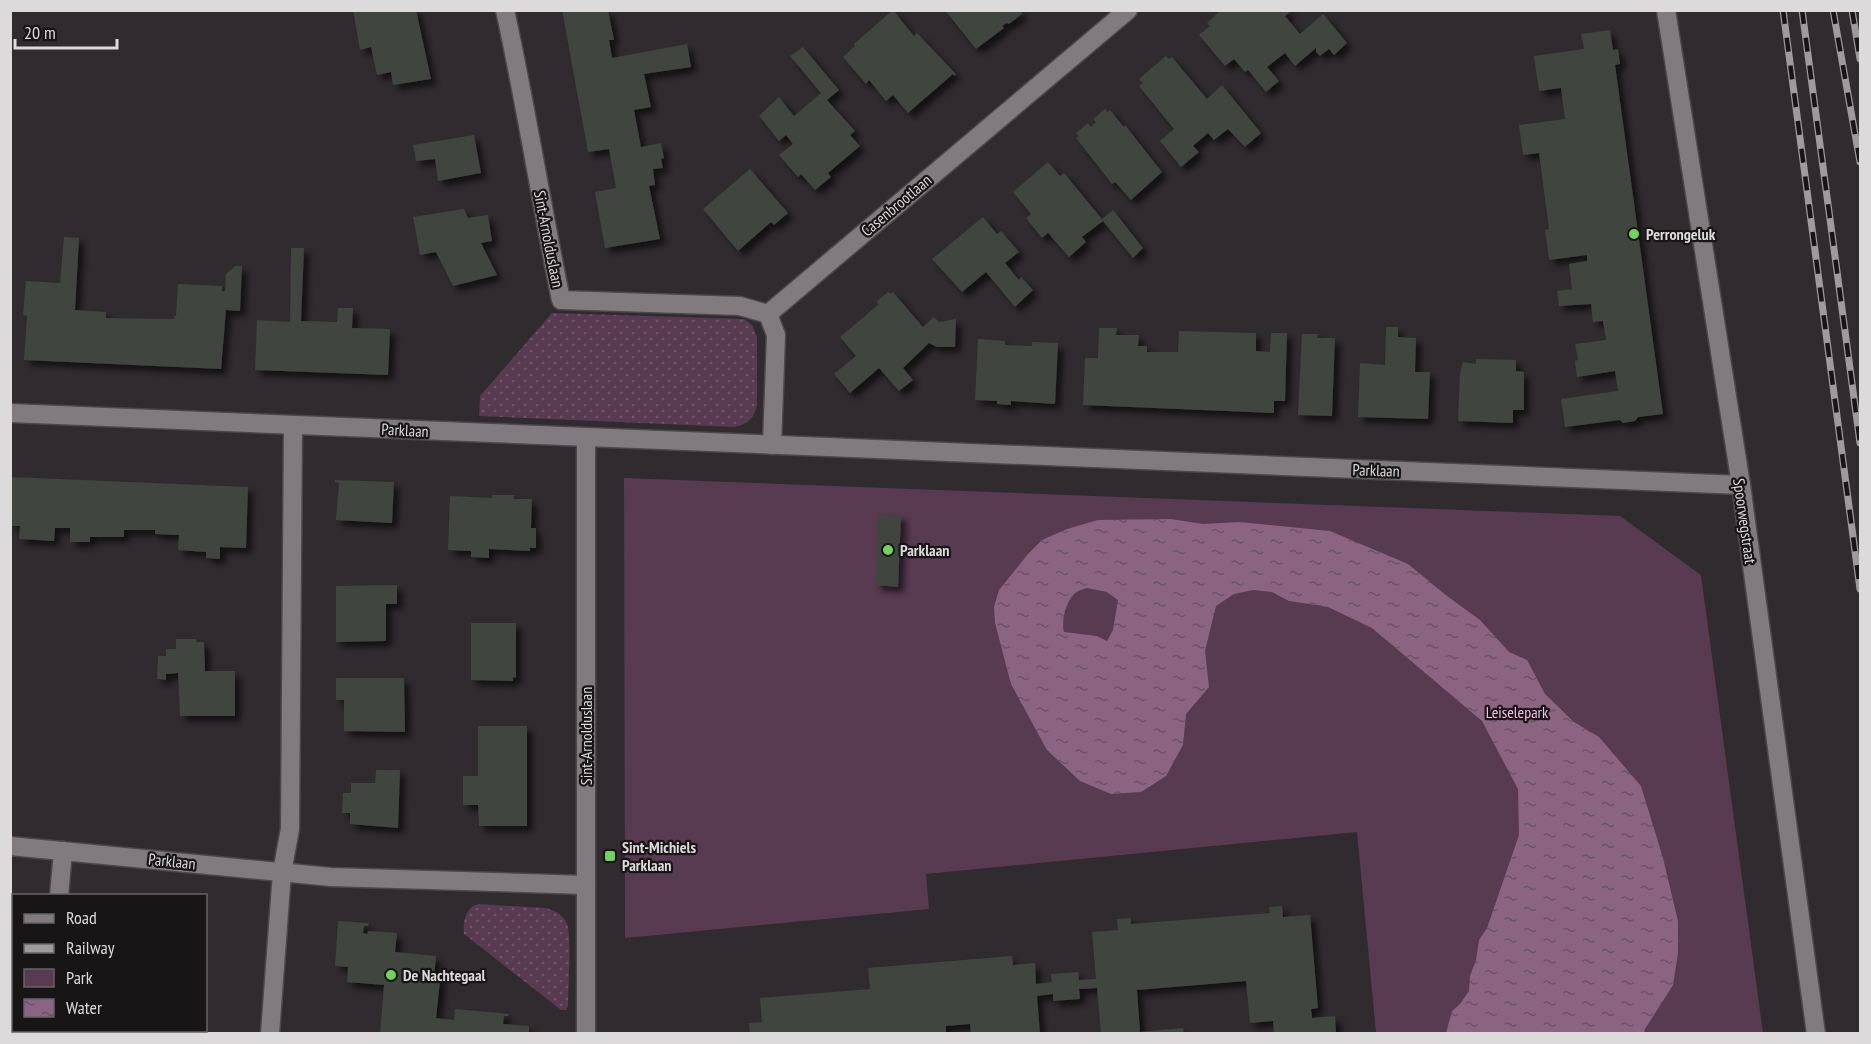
<svg xmlns="http://www.w3.org/2000/svg" width="1871" height="1044" font-family="'PT Sans Narrow',sans-serif">
  <style>
    .grass { fill: url(#grass-dots) }
    .park { fill: #583a51 }
    .water { fill: url(#water-ripples); fill-rule: evenodd }
    .building { fill: #404540; filter: url(#shadow) }
    .lines { fill: none; stroke-linecap: round; stroke-linejoin: round }
    .minor-casing { stroke: #4b474a; stroke-width: 21 }
    .minor { stroke: #817b80; stroke-width: 18 }
    .rail-casing { stroke: #9e9b9d; stroke-width: 7 }
    .rail { stroke: #171516; stroke-width: 4.5; stroke-dasharray: 14; stroke-linecap: butt }
    .poi-dot { fill: #73d25d; stroke: #171516; stroke-width: 2 }
    .labels { text-anchor: middle; stroke-width: 4.5; stroke-linejoin: round; paint-order: stroke }
    .street-label { font-size: 16px; fill: #dddadc; stroke: #171516 }
    .poi-label { font-size: 16px; font-weight: bold; fill: #dddadc; stroke: #171516; text-anchor: start }
    .park-label { font-size: 16px; fill: #fbbdec; stroke: #171516 }
  </style>
  <defs>
    <pattern id="grass-dots" width="8" height="8" patternUnits="userSpaceOnUse" patternTransform="scale(1.5)"><rect width="8" height="8" fill="#583a51"/><path d="M2 2h.1M6 6h.1" fill="none" stroke="#705669" stroke-width="1.8" stroke-linecap="round"/></pattern>
    <pattern id="water-ripples" width="26" height="14" patternUnits="userSpaceOnUse" patternTransform="scale(1.5)"><rect width="26" height="14" fill="#8a6481"/><path d="M2 4q2-2 4 0t4 0M15 11q2-2 4 0t4 0" fill="none" stroke="#6a5465"/></pattern>
    <filter id="shadow"><feDropShadow dx="5.5" dy="5.5" stdDeviation="3" flood-color="#0009"/></filter>
  </defs>
  <rect width="100%" height="100%" fill="#302b2f"/>
  <g class="grass">
    <path d="M552 313 744 319 752 325 757 337V406C754 418 747 425 734 427L479 416 480 396Z"/>
    <path d="M479 904 545 908C554 910 563 914 567 924 572 937 568 989 568 1006L566 1010H561L464 934C463 922 465 907 479 904Z"/>
  </g>
  <polygon class="park" points="624,478 1620,516 1701,575 1763,1033 1376,1033 1357,832 926,874 929,909 625,938"/>
  <path class="water" d="M1171 519 1203 524 1240 522 1330 531 1408 564 1447 596 1480 620 1509 652 1527 660 1545 694 1574 722 1599 737 1641 786 1663 858 1678 921V953L1673 985 1645 1029 1644 1033H1446L1452 1011 1460 1004 1469 991 1470 976 1476 960 1479 940 1487 928 1519 835 1518 789 1482 721 1372 628 1328 607 1289 601 1272 592 1253 590 1234 594 1216 606 1205 651 1209 687 1186 714 1183 745 1166 776 1141 792 1111 794 1080 781 1047 750 1011 684 995 623 994 607 999 590 1028 554 1042 540 1067 529 1098 520ZM1087 588 1107 592 1118 600 1113 630 1107 641 1097 636 1064 632C1061 621 1066 602 1074 594 1077 591 1083 589 1087 588Z"/>
  <g class="building">
    <polygon points="353,10 416,10 431,79 393,85 391,72 377,75 371,47 360,50"/>
    <polygon points="562,10 608,10 614,40 609,40 612,58 687,44 691,67 644,74 651,107 634,110 641,147 661,143 664,158 661,159 663,168 653,169 655,185 649,186 660,239 605,248 595,192 616,188 609,149 588,152"/>
    <polygon points="893,10 914,36 917,33 956,74 955,76 953,74 908,113 893,95 886,101 869,80 866,84 843,57 855,46 854,44"/>
    <polygon points="945,10 1022,10 1021,12 1022,14 1009,24 1007,23 1002,26 1004,28 976,49"/>
    <polygon points="1221,10 1292,10 1285,16 1300,34 1323,14 1347,43 1334,55 1329,49 1320,56 1316,52 1316,48 1295,66 1285,53 1267,67 1279,81 1266,92 1248,70 1245,72 1234,59 1225,66 1199,35 1210,26 1207,23"/>
    <polygon points="1610,30 1613,50 1618,49 1620,64 1615,65 1663,414 1638,417 1635,421 1623,423 1620,420 1565,427 1561,399 1618,391 1615,371 1577,377 1575,361 1578,360 1575,344 1606,340 1603,321 1593,322 1591,304 1559,306 1557,291 1572,289 1569,264 1587,261 1587,255 1549,260 1545,230 1549,229 1539,153 1523,155 1519,125 1565,119 1561,88 1539,91 1534,56 1584,49 1581,34"/>
    <polygon points="803,47 839,90 827,100 855,131 850,135 860,146 828,173 831,177 815,190 801,174 798,177 779,155 793,144 786,135 779,141 759,116 779,97 794,116 821,93 790,56"/>
    <polygon points="1166,56 1169,59 1172,57 1207,99 1222,85 1261,133 1245,147 1228,129 1214,140 1208,133 1193,146 1199,152 1181,167 1160,141 1174,129 1139,86 1143,83 1139,79"/>
    <polygon points="1105,109 1107,112 1110,110 1124,127 1125,125 1162,172 1131,200 1115,182 1112,184 1076,138 1079,136 1076,133 1088,123 1091,127 1096,122 1093,119"/>
    <polygon points="474,135 481,173 438,181 435,159 416,161 413,145"/>
    <polygon points="1048,162 1060,176 1064,173 1102,219 1113,210 1143,248 1133,258 1103,221 1082,237 1086,242 1069,257 1048,233 1042,238 1026,218 1031,214 1013,192"/>
    <polygon points="750,169 788,213 774,225 771,222 738,251 703,209"/>
    <polygon points="464,209 468,218 488,215 492,241 481,243 497,275 453,286 436,252 420,255 413,217"/>
    <polygon points="983,217 997,234 1001,231 1019,252 1005,263 1019,280 1021,277 1033,290 1015,307 986,272 962,292 932,259"/>
    <polygon points="64,237 79,238 75,310 106,312 106,318 174,319 174,316 176,316 178,284 222,286 222,291 225,291 226,274 235,266 242,266 240,311 226,310 221,369 24,360 27,316 23,315 26,281 60,283"/>
    <polygon points="291,248 304,248 301,321 337,322 338,308 353,308 352,328 390,329 388,375 255,370 257,320 290,322"/>
    <polygon points="888,292 890,294 893,292 923,327 934,317 939,322 956,319 955,347 937,347 929,343 903,368 913,380 899,391 879,368 850,393 834,374 856,356 840,337 878,305 877,301"/>
    <polygon points="1386,327 1398,327 1398,337 1416,338 1415,372 1430,372 1428,419 1358,417 1360,363 1385,365"/>
    <polygon points="1099,328 1117,328 1116,335 1139,335 1138,346 1147,346 1147,352 1178,352 1179,331 1256,333 1256,351 1270,352 1271,333 1287,333 1285,401 1274,401 1274,413 1083,405 1085,358 1098,358"/>
    <polygon points="1302,334 1318,334 1317,338 1335,338 1332,416 1298,415"/>
    <polygon points="978,339 1005,341 1005,345 1032,346 1032,342 1058,343 1055,404 1011,401 1011,405 997,404 997,401 975,400"/>
    <polygon points="1476,359 1516,360 1516,371 1524,372 1524,410 1513,410 1513,423 1458,421 1460,373 1463,362 1476,364"/>
    <polygon points="10,477 248,487 246,548 220,547 220,559 206,558 206,552 178,550 179,535 155,534 155,530 124,530 124,537 90,537 90,542 70,542 70,528 55,528 54,541 19,539 20,526 10,526"/>
    <polygon points="335,480 394,482 392,523 336,520 339,483 335,482"/>
    <polygon points="492,495 514,495 514,499 532,499 531,528 536,528 536,548 530,548 530,551 489,549 489,558 471,557 471,551 448,550 450,496 492,498"/>
    <polygon points="878,514 901,515 898,587 875,585"/>
    <polygon points="397,585 397,604 386,604 386,641 336,642 336,586"/>
    <polygon points="471,623 516,623 516,678 513,677 513,681 471,680"/>
    <polygon points="176,639 196,639 197,642 204,642 205,671 235,671 235,716 180,716 178,673 166,674 166,680 157,679 158,656 166,656 166,649 176,649"/>
    <polygon points="336,678 404,678 405,732 344,731 344,700 336,700"/>
    <polygon points="478,726 527,726 527,826 479,826 478,805 463,805 463,776 478,776"/>
    <polygon points="376,770 400,770 398,828 350,824 350,813 342,813 343,793 351,793 351,783 375,783"/>
    <polygon points="1282,906 1283,917 1310,915 1318,1008 1311,1009 1312,1018 1335,1016 1336,1034 1274,1034 1273,1021 1250,1023 1246,981 1137,990 1140,1032 1183,1028 1184,1034 1101,1034 1097,988 1079,989 1080,999 1053,1001 1053,994 1037,996 1040,1034 971,1034 970,1024 946,1026 946,1034 750,1034 749,1023 762,1022 760,998 870,989 868,968 1012,956 1013,965 1035,963 1036,984 1052,982 1051,974 1078,972 1079,980 1096,979 1092,932 1118,930 1117,919 1131,918 1131,924 1270,913 1269,907"/>
    <polygon points="338,921 369,923 368,926 364,926 363,933 367,934 368,931 397,933 395,952 436,956 434,978 437,979 438,971 441,972 436,1018 454,1020 455,1009 509,1014 508,1016 504,1016 503,1024 529,1026 529,1034 380,1034 384,985 347,982 348,967 335,966"/>
    <rect x="113" y="1030" width="62" height="4"/>
  </g>
  <g class="lines">
    <defs>
      <g id="minor">
        <path d="M505 10C526 106 541 203 561 300L740 306 768 314"/>
        <polyline points="1666,10 1741,485 1816,1034"/>
        <polyline points="10,413 1741,485"/>
        <polyline points="586,438 586,1034"/>
        <polyline points="772,445 776,335 768,314 1128,10"/>
        <polyline points="10,846 331,877 586,885"/>
        <polyline points="59,896 63,851"/>
        <polyline points="46,1034 46,1030"/>
        <polyline points="270,1034 282,872 290,829 293,425"/>
      </g>
    </defs>
    <use href="#minor" class="minor-casing"/>
    <use href="#minor" class="minor"/>
    <defs>
      <g id="rail">
        <polyline points="1783,10 1860,589"/>
        <polyline points="1802,10 1860,443"/>
        <polyline points="1833,10 1860,162"/>
        <polyline points="1852,10 1860,59"/>
      </g>
    </defs>
    <use href="#rail" class="rail-casing"/>
    <use href="#rail" class="rail"/>
  </g>
  <g class="poi-dot">
    <circle cx="1634" cy="234" r="6"/>
    <circle cx="888" cy="550" r="6"/>
    <rect x="604" y="850" width="12" height="12" rx="3"/>
    <circle cx="391" cy="975" r="6"/>
  </g>
  <g class="labels">
    <g class="street-label">
      <text transform="translate(896 205) rotate(-40)" y="6">Casenbrootlaan</text>
      <text transform="translate(549 239) rotate(79)" y="6">Sint-Arnolduslaan</text>
      <text transform="translate(405 430) rotate(3)" y="6">Parklaan</text>
      <text transform="translate(1376 470) rotate(2)" y="6">Parklaan</text>
      <text transform="translate(1745 521) rotate(82)" y="6">Spoorwegstraat</text>
      <text transform="translate(586 736) rotate(-90)" y="6">Sint-Arnolduslaan</text>
      <text transform="translate(172 861) rotate(6)" y="6">Parklaan</text>
    </g>
    <g class="poi-label">
      <text x="1646" y="240">Perrongeluk</text>
      <text x="900" y="556">Parklaan</text>
      <text x="622" y="853">Sint-Michiels<tspan x="622" dy="18">Parklaan</tspan></text>
      <text x="403" y="981">De Nachtegaal</text>
    </g>
    <g class="park-label">
      <text x="1517" y="718">Leiselepark</text>
    </g>
  </g>
  <rect width="1871" height="1044" fill="none" stroke="#dddadc" stroke-width="24"/>
  <rect x="12" y="894" width="195" height="138" fill="#171516" stroke="#666465" stroke-width="1.5"/>
  <rect x="24" y="914" width="30" height="9" fill="#817b80" stroke="#666465" stroke-width="1.5"/>
  <text x="66" y="924" font-size="18" fill="#dddadc">Road</text>
  <rect x="24" y="944" width="30" height="9" fill="#9e9b9d" stroke="#666465" stroke-width="1.5"/>
  <text x="66" y="954" font-size="18" fill="#dddadc">Railway</text>
  <rect x="24" y="969" width="30" height="18" fill="#583a51" stroke="#666465" stroke-width="1.5"/>
  <text x="66" y="984" font-size="18" fill="#dddadc">Park</text>
  <rect x="24" y="999" width="30" height="18" fill="url(#water-ripples)" stroke="#666465" stroke-width="1.5"/>
  <text x="66" y="1014" font-size="18" fill="#dddadc">Water</text>
  <path d="M15 39v9h102v-9" fill="none" stroke="#dddadc" stroke-width="3"/>
  <text x="24" y="39" font-size="18" fill="#dddadc" stroke="#171516" stroke-width="4.5" paint-order="stroke">20 m</text>
</svg>
